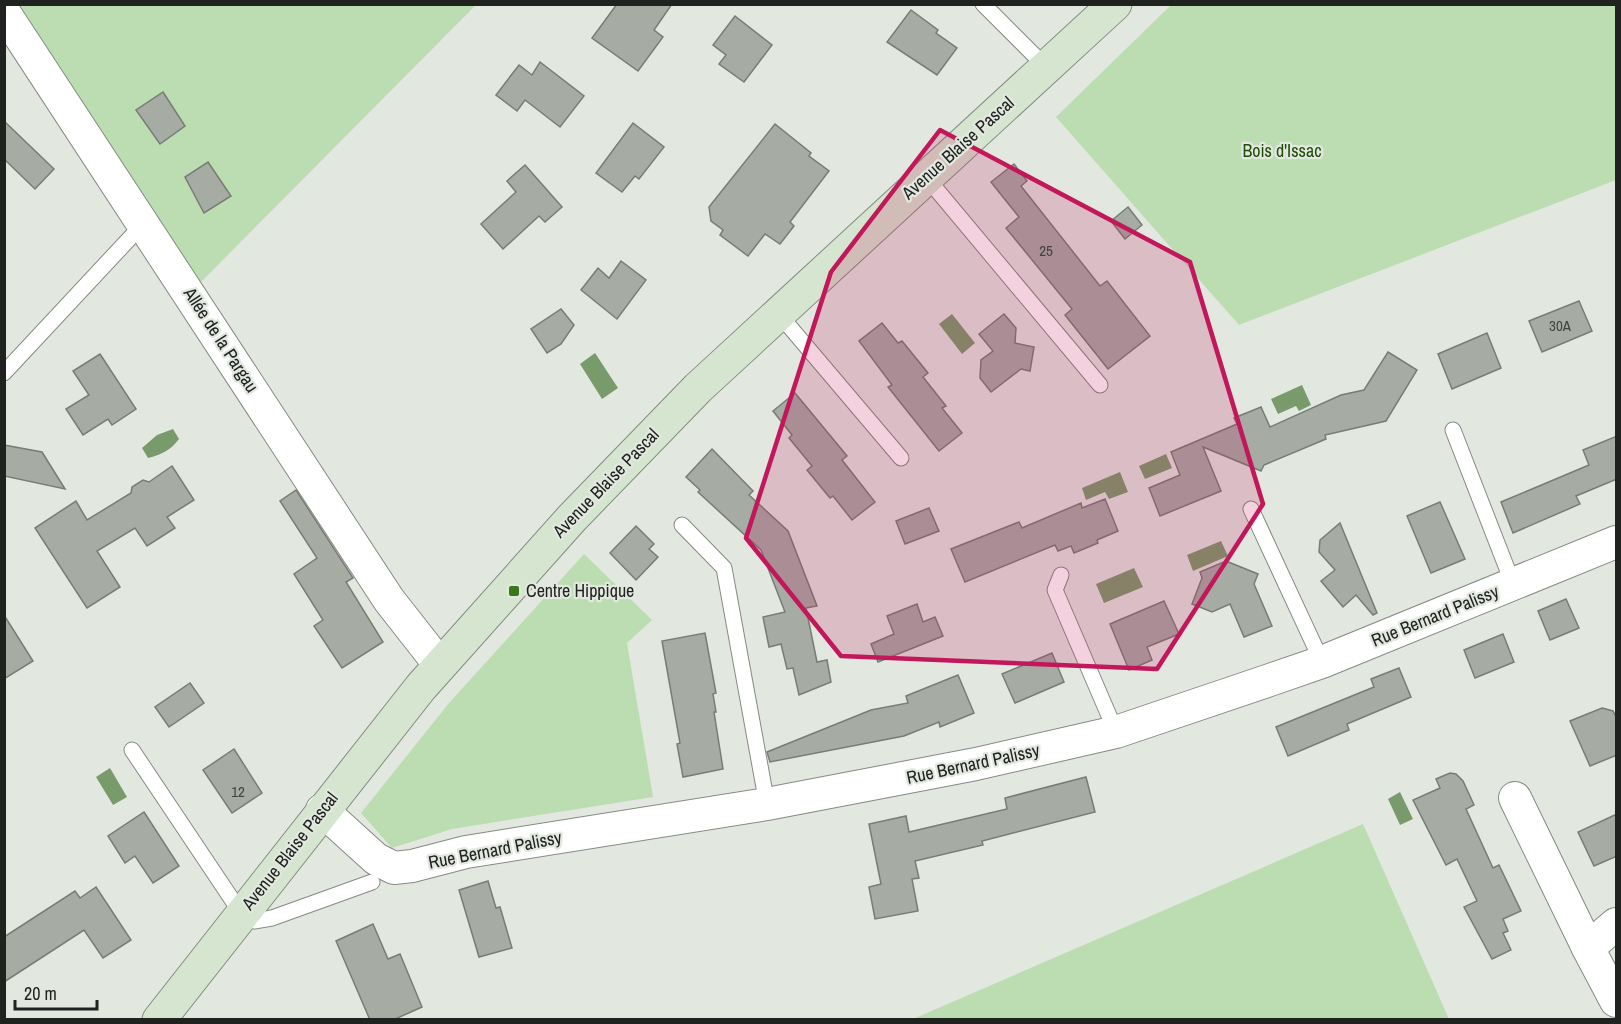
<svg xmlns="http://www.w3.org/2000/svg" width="1621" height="1024" font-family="'Archivo Narrow',sans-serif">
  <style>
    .green { fill: #bcddb1 }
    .water { fill: #799b6c }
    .building { fill: #a6aca4; stroke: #777d75; stroke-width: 1.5 }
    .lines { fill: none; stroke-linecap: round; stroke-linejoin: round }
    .lane-casing { stroke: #858b83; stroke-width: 17 }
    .street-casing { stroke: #858b83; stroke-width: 34 }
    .secondary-casing { stroke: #858b83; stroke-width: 35 }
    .lane { stroke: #fff; stroke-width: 15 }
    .street { stroke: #fff; stroke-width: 32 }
    .secondary { stroke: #d6e5d0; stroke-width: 33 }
    .marked { fill: #c2185b; fill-opacity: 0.2; stroke: #c2185b; stroke-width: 4.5; stroke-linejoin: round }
    .poi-dot { fill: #387918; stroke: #e2e8e0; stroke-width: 2 }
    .labels { text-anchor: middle; stroke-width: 4.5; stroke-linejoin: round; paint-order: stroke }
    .number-label { font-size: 15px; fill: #424440 }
    .street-label { font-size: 18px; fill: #20221f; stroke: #e2e8e0 }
    .park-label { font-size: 18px; fill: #1f4d07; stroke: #e2e8e0 }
    .poi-label { font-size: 18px; fill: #20221f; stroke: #e2e8e0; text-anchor: start }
  </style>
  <rect width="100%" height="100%" fill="#e2e8e0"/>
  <g class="green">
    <polygon points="1172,4 1616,5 1616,180 1239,325 1056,117"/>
    <polygon points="7,5 476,5 201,282 15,28"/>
    <polygon points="584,554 652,620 627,643 653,797 452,829 392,848 361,813 449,703"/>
    <polygon points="1363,824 1449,1019 913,1019"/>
  </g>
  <g class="water">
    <polygon points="952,314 975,343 962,354 939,324"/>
    <polygon points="595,353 618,388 602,399 580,364"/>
    <polygon points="1302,385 1311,405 1299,411 1296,406 1278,414 1271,399"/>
    <path d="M173 429 179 439C171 450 161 455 148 458L142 448 157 435Z"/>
    <polygon points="1166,454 1172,468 1145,479 1139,466"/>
    <polygon points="1120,472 1128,492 1109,499 1105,492 1086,500 1082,488"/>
    <polygon points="1221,541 1228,556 1193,571 1187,555"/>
    <polygon points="1134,568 1143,587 1104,603 1096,584"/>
    <polygon points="110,768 127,797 113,805 96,777"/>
    <polygon points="1400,792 1413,819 1400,825 1388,799"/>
  </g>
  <g class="building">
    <polygon points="617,4 672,4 654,30 663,37 638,71 592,38"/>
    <polygon points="911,10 938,30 936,33 957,48 937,75 887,42"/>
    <polygon points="735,16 772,45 744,82 719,64 726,55 713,45"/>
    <polygon points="540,62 584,96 560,127 525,100 517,111 496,95 519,65 532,75"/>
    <polygon points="163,92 185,126 160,144 136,110"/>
    <polygon points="4,121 54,169 35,189 4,159"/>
    <polygon points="633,123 664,147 639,179 635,176 622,192 596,173"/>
    <polygon points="775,124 811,153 809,156 829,171 790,222 794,226 780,244 765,234 748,256 720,235 723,230 711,221 709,207"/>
    <polygon points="208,162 231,196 204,213 185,177"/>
    <polygon points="1014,164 1027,181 1021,186 1100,286 1107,281 1150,336 1108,369 1065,315 1072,309 1006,228 1019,217 991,182"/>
    <polygon points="525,165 562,207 545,222 539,216 503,249 481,224 516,192 507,181"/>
    <polygon points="1128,207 1142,225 1125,239 1111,221"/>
    <polygon points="621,261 646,280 617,319 581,290 598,268 609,278"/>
    <polygon points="1579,301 1592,331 1542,352 1529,321"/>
    <polygon points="561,309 574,325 561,344 547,353 531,329"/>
    <polygon points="1004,314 1016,328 1015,343 1034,347 1030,371 1021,369 991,392 980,378 981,360 993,351 979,334"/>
    <polygon points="882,323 898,343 902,341 928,373 923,377 946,406 942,408 962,433 939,451 888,387 892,385 859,341"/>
    <polygon points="1487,333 1501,368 1452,389 1438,354"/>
    <polygon points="1388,352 1417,370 1386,421 1325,435 1326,439 1264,465 1261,471 1203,447 1221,491 1160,516 1149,488 1180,475 1171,452 1237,424 1234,418 1261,407 1270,427 1341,395 1364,390"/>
    <polygon points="100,354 136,409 112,425 108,419 83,435 66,409 89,395 73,371"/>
    <polygon points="795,393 847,456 842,460 875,502 852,520 833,496 830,498 807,470 812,466 789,438 792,435 773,411"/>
    <polygon points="1617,436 1617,479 1576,496 1580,504 1513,533 1501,502 1589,465 1583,450"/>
    <polygon points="4,445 42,452 65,489 4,476"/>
    <polygon points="712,449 753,491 749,495 788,531 817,606 806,608 817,662 827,660 831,682 799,695 793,668 787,669 781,644 769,647 763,617 785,612 761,550 698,492 700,490 686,477"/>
    <polygon points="172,466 194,500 167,517 175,528 147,546 135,528 97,551 120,587 87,608 35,528 76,501 87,520 131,493 132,487 143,480 149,482"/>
    <polygon points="296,490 353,578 346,582 383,642 342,668 314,626 323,620 294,574 317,558 280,501"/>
    <polygon points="1105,499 1118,531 1097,540 1098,543 1074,553 1071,546 1058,551 1055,545 965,582 951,549 1019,522 1022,528 1081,503 1082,508"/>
    <polygon points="1440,502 1465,559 1431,573 1407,516"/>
    <polygon points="929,508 939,531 905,544 896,521"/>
    <polygon points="1340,523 1377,613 1373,615 1356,595 1343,607 1321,581 1335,570 1319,552 1320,540"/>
    <polygon points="636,526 654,544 649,549 658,557 636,580 610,553"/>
    <polygon points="1226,561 1258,574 1254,584 1272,626 1244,637 1230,604 1212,612 1192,604 1202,578 1200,572"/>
    <polygon points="1566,599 1579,628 1550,640 1538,611"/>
    <polygon points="1164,601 1179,634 1147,647 1152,660 1129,670 1110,624"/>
    <polygon points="917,604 923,622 935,617 943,636 878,662 871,644 894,634 887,616"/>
    <polygon points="4,615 33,661 4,679"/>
    <polygon points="705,633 716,693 713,694 716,712 714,712 723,769 683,777 677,744 680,743 662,641"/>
    <polygon points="1503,634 1514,662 1475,678 1464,650"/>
    <polygon points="1052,653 1064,682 1015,703 1002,674"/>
    <polygon points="1399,668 1411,697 1347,724 1349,730 1288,756 1276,727 1374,687 1371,679"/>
    <polygon points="958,675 974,713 940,727 939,722 904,736 770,762 767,752 871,710 908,703 906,696"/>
    <polygon points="190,683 204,703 169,727 155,707"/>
    <polygon points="1602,708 1613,711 1617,719 1617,755 1590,766 1570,721"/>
    <polygon points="234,749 262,793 232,813 203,770"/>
    <polygon points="1450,773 1456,774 1463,781 1474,805 1466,809 1493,868 1499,865 1521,911 1503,919 1508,931 1503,933 1511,950 1492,959 1464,907 1477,901 1457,859 1446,865 1413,800 1440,788 1436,779"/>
    <polygon points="1086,777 1095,812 982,841 983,845 915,861 919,878 912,879 918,911 875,919 869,887 881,884 869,824 906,816 909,832 1007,809 1005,798"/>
    <polygon points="144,812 179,866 153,883 135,856 125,863 108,836"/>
    <polygon points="1617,814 1617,856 1594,866 1578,832"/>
    <polygon points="488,881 496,908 500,907 512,948 479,957 459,890"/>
    <polygon points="96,887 131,940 103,958 84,930 4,982 4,937 75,891 80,898"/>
    <polygon points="373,924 388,959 400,954 422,1007 393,1020 370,1020 336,941"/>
  </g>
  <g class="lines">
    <defs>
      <g id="lane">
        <polyline points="983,4 1046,67"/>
        <polyline points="926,177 1100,385"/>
        <polyline points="778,313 901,458"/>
        <polyline points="4,373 143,224"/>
        <polyline points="1453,430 1513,584"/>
        <polyline points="1251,509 1322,662"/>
        <polyline points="682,525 724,568 767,804"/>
        <polyline points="1061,575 1055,590 1116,732"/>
        <polyline points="132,750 241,913 254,921 272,918 372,882"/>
      </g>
      <g id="street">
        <polyline points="4,12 389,600 440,665"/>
        <polyline points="1515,798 1588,948"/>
        <polyline points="322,810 376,859 394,868 412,866 466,852 767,804 976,764 1116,732 1267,681 1322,662 1616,542"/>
        <polyline points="1616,924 1588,948 1616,1001"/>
      </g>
      <polyline id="secondary" points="159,1020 421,687 572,518 698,388 1115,4"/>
    </defs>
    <use href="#lane" class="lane-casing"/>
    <use href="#street" class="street-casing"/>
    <use href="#secondary" class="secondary-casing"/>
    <use href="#lane" class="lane"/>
    <use href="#street" class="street"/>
    <use href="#secondary" class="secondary"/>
  </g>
  <path class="marked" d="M940 130 1190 262 1263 504 1157 669 841 656 746 538 831 272Z"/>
  <rect class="poi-dot" x="508" y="585" width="12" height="12" rx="3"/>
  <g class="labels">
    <g class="number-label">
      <text x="1046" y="256">25</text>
      <text x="1560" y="331">30A</text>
      <text x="238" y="797">12</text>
    </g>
    <g class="street-label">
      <text transform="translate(958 148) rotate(-42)" y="6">Avenue Blaise Pascal</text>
      <text transform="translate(221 340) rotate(57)" y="6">Allée de la Pargau</text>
      <text transform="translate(606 483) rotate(-46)" y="6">Avenue Blaise Pascal</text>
      <text transform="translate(1435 616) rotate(-22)" y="6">Rue Bernard Palissy</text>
      <text transform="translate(973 764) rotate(-12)" y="6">Rue Bernard Palissy</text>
      <text transform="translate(495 850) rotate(-11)" y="6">Rue Bernard Palissy</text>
      <text transform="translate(290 851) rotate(-52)" y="6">Avenue Blaise Pascal</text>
    </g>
    <g class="park-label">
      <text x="1282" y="157">Bois d'Issac</text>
    </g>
    <g class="poi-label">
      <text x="526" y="597">Centre Hippique</text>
    </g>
  </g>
  <rect width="1621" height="1024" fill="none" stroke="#20221f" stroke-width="12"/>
  <path d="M15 1000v9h82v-9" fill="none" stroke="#20221f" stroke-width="3"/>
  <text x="24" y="1000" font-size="18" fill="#20221f" stroke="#e2e8e0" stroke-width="4.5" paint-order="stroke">20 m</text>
</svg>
